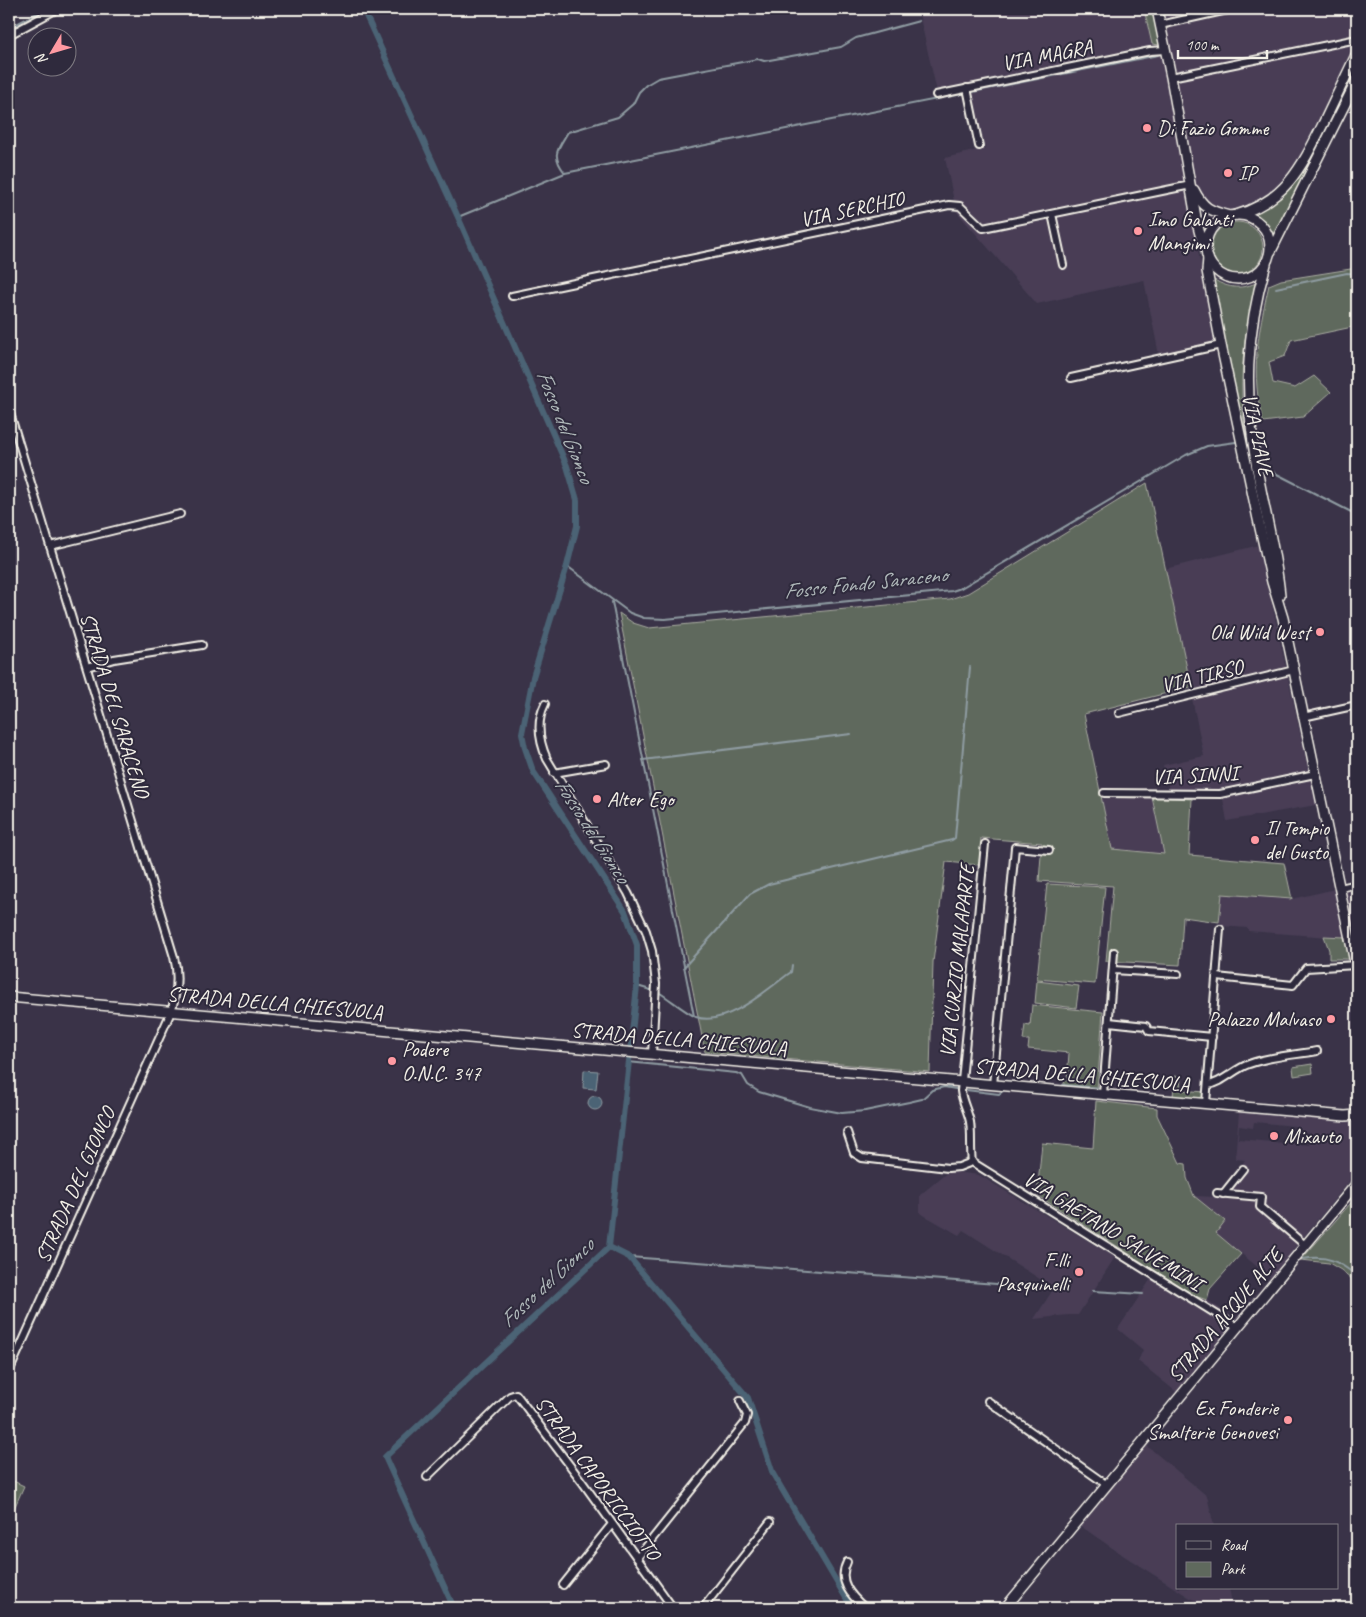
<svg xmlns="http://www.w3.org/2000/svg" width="1366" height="1617" font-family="Caveat,sans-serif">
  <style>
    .built { fill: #483e55; fill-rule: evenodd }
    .green { fill: #5f695d; stroke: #aaada2 }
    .water { fill: #4b6474; stroke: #8f9ca2 }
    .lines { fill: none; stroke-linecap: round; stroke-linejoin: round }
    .stream { stroke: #8f9ca2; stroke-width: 2 }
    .canal { stroke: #4b6474; stroke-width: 6 }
    .street-casing { stroke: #f4f1e8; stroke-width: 10 }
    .secondary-casing { stroke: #f4f1e8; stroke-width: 12 }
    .street { stroke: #2f2a3d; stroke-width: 6 }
    .secondary { stroke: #2f2a3d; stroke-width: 9 }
    .poi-dot { fill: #ff9aa2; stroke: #2f2a3d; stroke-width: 2 }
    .labels { text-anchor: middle; stroke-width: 4; stroke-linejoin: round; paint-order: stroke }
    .street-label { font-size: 21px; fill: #f4f1e8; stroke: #2f2a3d }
    .poi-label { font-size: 21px; fill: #f4f1e8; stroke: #2f2a3d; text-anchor: start }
    .water-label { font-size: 22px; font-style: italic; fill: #b0b9ba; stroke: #2f2a3d }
  </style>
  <rect width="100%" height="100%" fill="#3a3348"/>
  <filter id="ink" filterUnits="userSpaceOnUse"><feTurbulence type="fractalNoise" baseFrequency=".02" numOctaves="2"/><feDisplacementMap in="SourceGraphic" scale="10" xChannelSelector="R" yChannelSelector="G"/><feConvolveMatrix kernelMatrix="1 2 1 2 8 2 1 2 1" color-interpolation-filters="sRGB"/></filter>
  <g filter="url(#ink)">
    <g class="built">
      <polygon points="918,9 1357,9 1357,44 1293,173 1270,195 1254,205 1233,210 1215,207 1203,198 1199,190 1187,193 1216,344 1159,355 1144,280 1037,304 956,211 945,158 985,148 971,84 937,92"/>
      <polygon points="1259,545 1316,805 1227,821 1223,799 1171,798 1163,765 1204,756 1165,569"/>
      <polygon points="1152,797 1164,854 1112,850 1102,799"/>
      <polygon points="1357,881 1357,939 1248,931 1248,928 1219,926 1222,894 1292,899 1335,889 1344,883"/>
      <path d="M1239 1112 1350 1122 1357 1125V1172L1291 1252 1301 1260 1185 1399 1138 1361 1143 1350 1118 1329 1156 1271 1195 1296 1207 1300 1236 1319 1271 1278 1216 1233 1225 1221 1194 1196 1217 1197 1245 1160 1235 1159ZM1254 1122 1295 1126 1294 1131 1310 1133 1309 1145 1238 1139 1239 1126 1253 1128Z"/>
      <polygon points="949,1171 979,1175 1115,1257 1078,1315 1068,1315 1034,1319 1054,1288 963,1230 959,1235 920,1213 920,1195"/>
      <polygon points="1146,1445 1207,1496 1214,1526 1177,1526 1177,1588 1229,1588 1233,1608 1206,1608 1118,1552 1079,1525"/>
    </g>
    <g class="green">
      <polygon points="1144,9 1152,9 1160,45 1152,44"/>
      <polygon points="1357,62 1357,69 1274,236 1266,222 1254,213 1282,197 1297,180"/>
      <circle cx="1237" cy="248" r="26"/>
      <path d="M1357 268V326L1291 340 1285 356 1269 362 1273 383 1295 388 1314 376 1331 392 1303 417 1263 422C1250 374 1258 332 1269 285L1281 280Z"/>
      <path d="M1211 278C1227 288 1239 290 1256 283 1247 320 1241 358 1242 397 1244 445 1257 491 1267 538H1265Z"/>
      <polygon points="1147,483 1191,687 1084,714 1112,849 1164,854 1152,797 1192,799 1189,855 1284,863 1292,899 1222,894 1219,922 1183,917 1180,965 1106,961 1113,886 1039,881 1042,843 981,838 979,865 946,862 933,962 930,1072 705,1052 619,613 633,623 649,628 950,599 968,593"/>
      <polygon points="1047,884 1105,887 1095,984 1037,979"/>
      <polygon points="1324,936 1345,937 1350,959 1329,959 1329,950"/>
      <polygon points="1037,981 1079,986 1076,1008 1035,1003"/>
      <polygon points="1032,1005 1103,1012 1097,1090 1064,1087 1064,1080 1067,1080 1069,1053 1028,1049 1029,1040 1023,1040 1025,1025 1030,1026"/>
      <polygon points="1312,1064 1313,1073 1294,1076 1293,1067"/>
      <polygon points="1175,1076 1181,1077 1180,1090 1205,1092 1204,1099 1173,1096"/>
      <polygon points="1096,1101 1157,1108 1157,1115 1180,1163 1186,1164 1187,1178 1194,1196 1225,1221 1216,1233 1241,1254 1210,1289 1207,1300 1195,1296 1037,1195 1042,1143 1093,1148"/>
      <polygon points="1357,1196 1357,1283 1341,1270 1329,1263 1301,1260"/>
      <polygon points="9,1479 24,1486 9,1520"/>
    </g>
    <g class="water">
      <polygon points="584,1070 598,1071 596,1089 583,1088"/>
      <circle cx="595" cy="1103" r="7"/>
    </g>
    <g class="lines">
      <g class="stream">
        <polyline points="9,28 45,9"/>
        <path d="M565 173C551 155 557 150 568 132L618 117 633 104 639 92 646 85 658 78 758 59 764 61 841 47 856 38 919 21"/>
        <polyline points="458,217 565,173 1158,55"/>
        <polyline points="1276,288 1347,273 1357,274"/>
        <polyline points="1271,471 1357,515"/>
        <polyline points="567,566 630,613 644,618 665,619 952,591 961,588 1186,455 1207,446 1236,442"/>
        <polyline points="612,602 694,1016"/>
        <polyline points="643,760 851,734"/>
        <polyline points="684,967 750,894 769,884 952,840 955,838 970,667"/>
        <polyline points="637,986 654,991"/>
        <path d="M660 993C671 1000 685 1012 696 1017 725 1028 769 988 791 972L792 965"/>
        <polyline points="628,1062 736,1073 742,1075 748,1085 759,1092 810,1107 842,1113 865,1111 909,1102 922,1099 932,1090 944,1087 956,1089"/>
        <polyline points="1063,1085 1102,1088"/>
        <polyline points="966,1090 999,1094 1003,1091"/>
        <polyline points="629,1257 1051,1288"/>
        <path d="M1303 1259C1328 1255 1338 1261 1357 1276"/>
        <polyline points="1093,1291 1143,1294"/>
      </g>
      <g class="canal">
        <polyline points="363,9 458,217 567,466 577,500 577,526 567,566 533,677 522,733 525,748 533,771 625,911 637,945 637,986 609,1247 385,1457 454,1608"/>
        <polyline points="609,1247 629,1257 748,1398 773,1474 852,1608"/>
      </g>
      <defs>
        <g id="street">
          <polyline points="1160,25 1232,9"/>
          <polyline points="9,35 57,9"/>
          <polyline points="1171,77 1357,39"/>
          <polyline points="967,88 979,146"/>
          <polyline points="936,95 1150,51 1165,50"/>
          <polyline points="1052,214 1063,265"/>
          <polyline points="512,296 949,205 960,206 983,228 1191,185"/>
          <polyline points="1071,378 1221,345"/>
          <path d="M9 410 174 957C179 976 177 993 171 1012L9 1372"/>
          <polyline points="50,546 180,514"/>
          <polyline points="87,667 114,659 202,645"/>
          <path d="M545 704C536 722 539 741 547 759L628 893 646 931 652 951 656 984 652 1054"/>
          <polyline points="1119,713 1294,670"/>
          <polyline points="1303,717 1357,705"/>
          <polyline points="554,773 606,764"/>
          <polyline points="1104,793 1220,794 1315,774"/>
          <path d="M985 844 961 1091C962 1102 968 1111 970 1122 972 1135 970 1148 972 1162L1237 1327"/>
          <polyline points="1340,888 1357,884"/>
          <polyline points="1113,970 1178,974"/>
          <polyline points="1217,977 1293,985 1306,968 1356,965"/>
          <polyline points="1109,1022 1146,1026 1149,1031 1212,1037"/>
          <polyline points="993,1085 1015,847 1049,850"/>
          <path d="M1208 1085C1223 1083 1234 1069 1249 1064 1270 1056 1295 1055 1317 1051"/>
          <polyline points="1103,1094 1114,952"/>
          <polyline points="1206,1103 1220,929"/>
          <polyline points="847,1132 854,1153 862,1158 948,1168 959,1167 972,1162"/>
          <polyline points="1217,1193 1261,1197 1260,1207 1305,1245"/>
          <polyline points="1223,1194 1243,1169"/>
          <polyline points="988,1401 1107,1485"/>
          <polyline points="427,1477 510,1396 516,1394 583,1483 673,1608"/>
          <polyline points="637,1558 745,1423 747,1415 740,1401"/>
          <path d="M847 1562C837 1581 851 1596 865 1608"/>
          <polyline points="563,1585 612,1524"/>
          <polyline points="703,1608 770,1522"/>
        </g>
        <g id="secondary">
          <polyline points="1157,9 1171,77 1197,223 1201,238 1206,249"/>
          <path d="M1194 190C1203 208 1210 211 1230 216"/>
          <circle cx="1238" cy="247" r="32"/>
          <path d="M1236 215C1286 201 1302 166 1324 122 1335 99 1346 76 1357 53"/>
          <polyline points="1271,251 1357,80"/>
          <polyline points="1208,258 1207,271 1221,345 1258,519 1272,582 1283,618 1357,972"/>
          <path d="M1266 264C1245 334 1244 396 1257 468 1264 510 1276 552 1280 595"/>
          <polyline points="9,997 1345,1116 1357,1115"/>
          <polyline points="1005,1608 1357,1183"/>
        </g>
      </defs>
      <use href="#street" class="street-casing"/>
      <use href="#secondary" class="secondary-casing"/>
      <use href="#street" class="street"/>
      <use href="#secondary" class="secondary"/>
    </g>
  </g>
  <g class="poi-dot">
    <circle cx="1147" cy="128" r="5"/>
    <circle cx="1228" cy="173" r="5"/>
    <circle cx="1138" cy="231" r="5"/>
    <circle cx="1320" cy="632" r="5"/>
    <circle cx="597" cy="799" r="5"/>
    <circle cx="1255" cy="840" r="5"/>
    <circle cx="1331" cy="1019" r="5"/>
    <circle cx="392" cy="1061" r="5"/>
    <circle cx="1274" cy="1136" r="5"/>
    <circle cx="1079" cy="1272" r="5"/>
    <circle cx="1288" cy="1420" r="5"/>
  </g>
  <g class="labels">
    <g class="street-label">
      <text transform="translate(1047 55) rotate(-11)" y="7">VIA MAGRA</text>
      <text transform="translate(852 209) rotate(-12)" y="7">VIA SERCHIO</text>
      <text transform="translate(1258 435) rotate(78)" y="7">VIA PIAVE</text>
      <text transform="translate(1202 676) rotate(-14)" y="7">VIA TIRSO</text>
      <text transform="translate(115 705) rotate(73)" y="7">STRADA DEL SARACENO</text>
      <text transform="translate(1195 775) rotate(-3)" y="7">VIA SINNI</text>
      <text transform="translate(957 961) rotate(-84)" y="7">VIA CURZIO MALAPARTE</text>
      <text transform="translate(275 1003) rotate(5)" y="7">STRADA DELLA CHIESUOLA</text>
      <text transform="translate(679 1039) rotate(5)" y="7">STRADA DELLA CHIESUOLA</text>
      <text transform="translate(1082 1075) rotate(5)" y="7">STRADA DELLA CHIESUOLA</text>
      <text transform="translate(75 1185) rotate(-66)" y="7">STRADA DEL GIONCO</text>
      <text transform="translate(1113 1231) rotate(32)" y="7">VIA GAETANO SALVEMINI</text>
      <text transform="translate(1225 1315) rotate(-50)" y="7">STRADA ACQUE ALTE</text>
      <text transform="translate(598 1478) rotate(54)" y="7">STRADA CAPORICCIOTTO</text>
    </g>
    <g class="poi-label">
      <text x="1157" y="135">Di Fazio Gomme</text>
      <text x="1238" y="180">IP</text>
      <text x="1148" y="226">Imo Galanti<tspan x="1148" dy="24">Mangimi</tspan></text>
      <text x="1310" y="639" text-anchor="end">Old Wild West</text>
      <text x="607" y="806">Alter Ego</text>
      <text x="1265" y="835">Il Tempio<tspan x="1265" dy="24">del Gusto</tspan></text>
      <text x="1321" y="1026" text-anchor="end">Palazzo Malvaso</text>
      <text x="402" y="1056">Podere<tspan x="402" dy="24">O.N.C. 347</tspan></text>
      <text x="1284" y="1143">Mixauto</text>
      <text x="1069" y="1267" text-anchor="end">F.lli<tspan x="1069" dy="24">Pasquinelli</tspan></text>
      <text x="1278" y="1415" text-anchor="end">Ex Fonderie<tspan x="1278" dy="24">Smalterie Genovesi</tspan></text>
    </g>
    <g class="water-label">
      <text transform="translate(566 426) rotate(68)" y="8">Fosso del Gionco</text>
      <text transform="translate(865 582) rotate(-6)" y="8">Fosso Fondo Saraceno</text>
      <text transform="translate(593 830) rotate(57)" y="8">Fosso del Gionco</text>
      <text transform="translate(546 1282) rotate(-43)" y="8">Fosso del Gionco</text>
    </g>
  </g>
  <rect width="1366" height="1617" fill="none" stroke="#2f2a3d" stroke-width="30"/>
  <rect x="15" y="15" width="1336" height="1587" fill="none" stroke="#f4f1e8" stroke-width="2" filter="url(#ink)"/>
  <rect x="1176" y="1524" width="162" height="65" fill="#2f2a3d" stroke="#7e7a81"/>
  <rect x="1186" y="1541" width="25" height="8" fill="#2f2a3d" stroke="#7e7a81"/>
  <text x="1221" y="1550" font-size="15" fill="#f4f1e8">Road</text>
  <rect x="1186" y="1562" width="25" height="15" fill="#5f695d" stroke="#7e7a81"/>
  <text x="1221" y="1574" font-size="15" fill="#f4f1e8">Park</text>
  <g transform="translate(52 52) rotate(232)"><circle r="24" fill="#2f2a3d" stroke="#7e7a81"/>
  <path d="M0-4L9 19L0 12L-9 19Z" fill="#ff9aa2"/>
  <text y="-8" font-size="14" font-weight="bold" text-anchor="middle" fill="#f4f1e8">N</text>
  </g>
  <path d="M1178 50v8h89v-8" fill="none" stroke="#f4f1e8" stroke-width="2.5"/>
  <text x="1186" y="50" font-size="15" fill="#f4f1e8" stroke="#2f2a3d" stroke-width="4" paint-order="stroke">100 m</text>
</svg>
